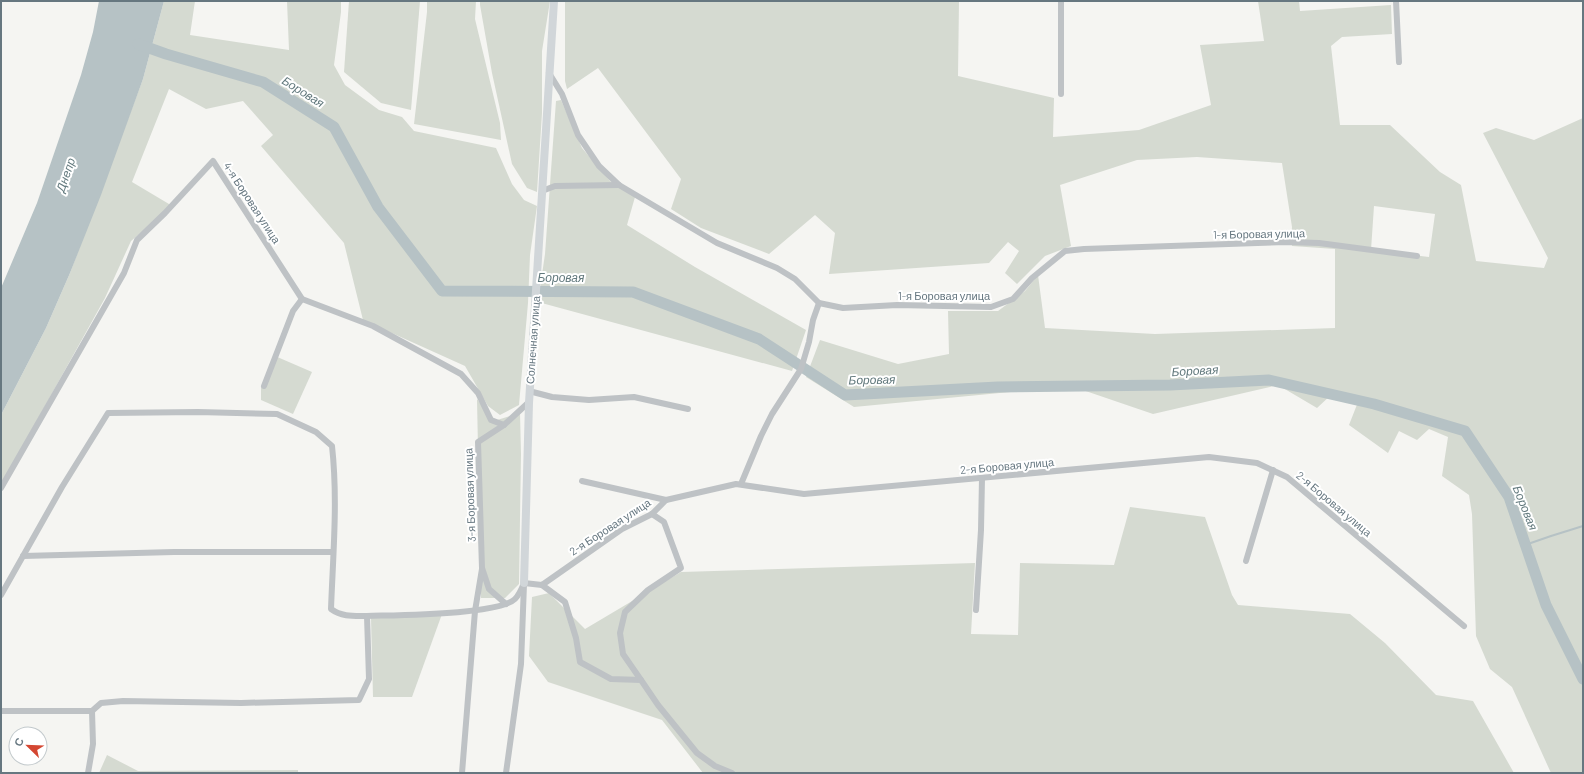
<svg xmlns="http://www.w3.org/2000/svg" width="1584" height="774" font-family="Barlow,sans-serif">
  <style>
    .green { fill: #d5dad1; fill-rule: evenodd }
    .water { fill: #b6c2c5 }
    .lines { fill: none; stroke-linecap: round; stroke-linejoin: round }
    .stream { stroke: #b6c2c5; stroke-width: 2 }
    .river { stroke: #b6c2c5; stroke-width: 11 }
    .street { stroke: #bec2c5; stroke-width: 6 }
    .secondary { stroke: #d1d6d9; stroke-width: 8 }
    .labels { text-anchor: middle; stroke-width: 4; stroke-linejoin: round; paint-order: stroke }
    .street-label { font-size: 11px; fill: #667780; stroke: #fff }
    .water-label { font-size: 12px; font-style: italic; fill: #62797d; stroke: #fff }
  </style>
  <rect width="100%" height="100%" fill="#f5f5f2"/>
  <g class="green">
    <polygon points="164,1 195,1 190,35 289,50 287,1 341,1 341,12 334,65 345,85 379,110 402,117 414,131 496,148 512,184 524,200 537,206 530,255 528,303 519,405 500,415 488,406 465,366 363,320 344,243 261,146 273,135 243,101 206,109 169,89 132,182 169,204 171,207 131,241 105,298 1,485 1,415 46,328 70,273 143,79"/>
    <polygon points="349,1 420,1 411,110 381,103 344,72"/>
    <polygon points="427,1 476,1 475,19 500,123 501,140 414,124 427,12"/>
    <polygon points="480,1 550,1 542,51 542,113 537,192 527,188 512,164 492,73 480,5"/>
    <path d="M565 1H959L958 76 1054 98 1053 137 1139 130 1211 105 1200 45 1264 41 1258 1H1299L1300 11 1391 5 1392 34 1342 37 1331 46 1340 125H1390L1440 172 1461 185 1476 261 1544 268 1548 258 1483 133 1496 128 1534 140 1583 118V773H1551L1512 687 1490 669 1476 636 1472 514 1469 495 1442 476 1448 437 1429 429 1417 440 1399 431 1388 453 1349 425 1358 402 1332 394 1317 408 1278 385 1153 414 1071 386 854 407 806 377 820 340 898 364 949 354 948 311H998L1025 291 1038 275 1045 328 1155 334 1335 328V249L1292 246 1291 239 1292 227 1282 163 1197 157 1137 160 1060 185 1071 246 1045 256 1017 284 1005 273 1019 251 1008 242 989 263 829 274 835 233 815 215 769 254 701 228 671 209 681 179 598 68 567 89 565 81ZM1374 206 1435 214 1429 257 1371 250Z"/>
    <polygon points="561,100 582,148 610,181 635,197 627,225 695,267 806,330 792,371 538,302 545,254 556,101"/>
    <polygon points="275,356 312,372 293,414 261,400 261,388"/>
    <polygon points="477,399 494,421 520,413 521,454 519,584 505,598 481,598"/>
    <polygon points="1130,507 1205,517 1232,595 1238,605 1350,614 1385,643 1436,695 1473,701 1514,773 703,773 662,720 548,682 529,656 532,597 549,593 585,629 681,572 975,563 971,634 1018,635 1020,563 1114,565"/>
    <polygon points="442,614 412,697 373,697 371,618"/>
    <polygon points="107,755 138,771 298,770 298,773 99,773"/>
  </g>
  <polygon class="water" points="99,1 164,1 143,79 101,195 70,273 46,328 1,415 1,288 37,203 81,75 93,32"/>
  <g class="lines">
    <polyline class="stream" points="1525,545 1551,536 1583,526"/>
    <polyline class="river" points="138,44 166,54 263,82 334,127 378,207 442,291 633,292 759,339 845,395 998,387 1170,385 1269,380 1374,404 1465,431 1509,497 1546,605 1583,679"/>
    <g class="street">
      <polyline points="1061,1 1061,94"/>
      <polyline points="1396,1 1399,62"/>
      <polyline points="549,73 562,94 578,135 599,166 619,185 717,243 777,268 795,279 819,303 843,308 897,305 991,307 1013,299 1032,278 1065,251 1084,249 1286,242 1319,243 1417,256"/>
      <polyline points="542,191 555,186 619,185"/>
      <polyline points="264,386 293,311 302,299"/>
      <polyline points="529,391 552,397 589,400 634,397 688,409"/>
      <polyline points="582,481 666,500"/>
      <polyline points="741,484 761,436 772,414 801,369 809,342 813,320 819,303"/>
      <polyline points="1,488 124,273 137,240 165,213 213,161 302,299 373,326 461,374 478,393 491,420 504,425"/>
      <polyline points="23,556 174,552 333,552"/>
      <polyline points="1246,561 1273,470"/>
      <polyline points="524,583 542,585 622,529 652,514 666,500 736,484 804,494 1209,457 1257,463 1287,477 1464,626"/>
      <polyline points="542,585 565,602 576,638 580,662 611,679 641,680 658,705 697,753 715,766 732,773"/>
      <path d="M1 595 62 487 108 413 198 412 277 414 316 432 332 446C338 500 333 555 331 609 342 617 353 616 367 616 394 615 499 615 515 599 519 595 522 588 524 583"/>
      <polyline points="506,604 489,589 482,568 478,442 504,425 529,402"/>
      <polyline points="976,610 981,530 982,478"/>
      <polyline points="641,680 623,654 620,633 625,612 648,590 681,568 664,522 652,514"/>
      <polyline points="1,711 92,711 101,703 123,701 241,703 359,700 369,679 367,616"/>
      <polyline points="88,773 93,744 92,711"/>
      <polyline points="462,773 475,611 482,569"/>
      <polyline points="506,773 521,664 524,584"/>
    </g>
    <polyline class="secondary" points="524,583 529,403 554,1"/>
  </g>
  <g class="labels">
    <g class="street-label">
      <text transform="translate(252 203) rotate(57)" y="4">4-я Боровая улица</text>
      <text transform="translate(1259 234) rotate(-1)" y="4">1-я Боровая улица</text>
      <text x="944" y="300">1-я Боровая улица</text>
      <text transform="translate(533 340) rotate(-86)" y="4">Солнечная улица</text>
      <text transform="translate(1007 466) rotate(-5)" y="4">2-я Боровая улица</text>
      <text transform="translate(470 495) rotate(-92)" y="4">3-я Боровая улица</text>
      <text transform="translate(1334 504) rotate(40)" y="4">2-я Боровая улица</text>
      <text transform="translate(610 527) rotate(-33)" y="4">2-я Боровая улица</text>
    </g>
    <g class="water-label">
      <text transform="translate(303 92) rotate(32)" y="4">Боровая</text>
      <text transform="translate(66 175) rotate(-71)" y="4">Днепр</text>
      <text x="561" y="282">Боровая</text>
      <text transform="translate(1195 371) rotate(-3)" y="4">Боровая</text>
      <text transform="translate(872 380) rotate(-1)" y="4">Боровая</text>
      <text transform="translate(1525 508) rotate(68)" y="4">Боровая</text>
    </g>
  </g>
  <rect width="1584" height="774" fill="none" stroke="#667780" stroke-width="4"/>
  <g transform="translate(28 746) rotate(293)"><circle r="19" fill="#ffffff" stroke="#c2c9cc"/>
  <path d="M0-3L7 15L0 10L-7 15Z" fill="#d44732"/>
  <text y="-6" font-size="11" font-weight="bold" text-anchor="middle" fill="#667780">С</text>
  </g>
</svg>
